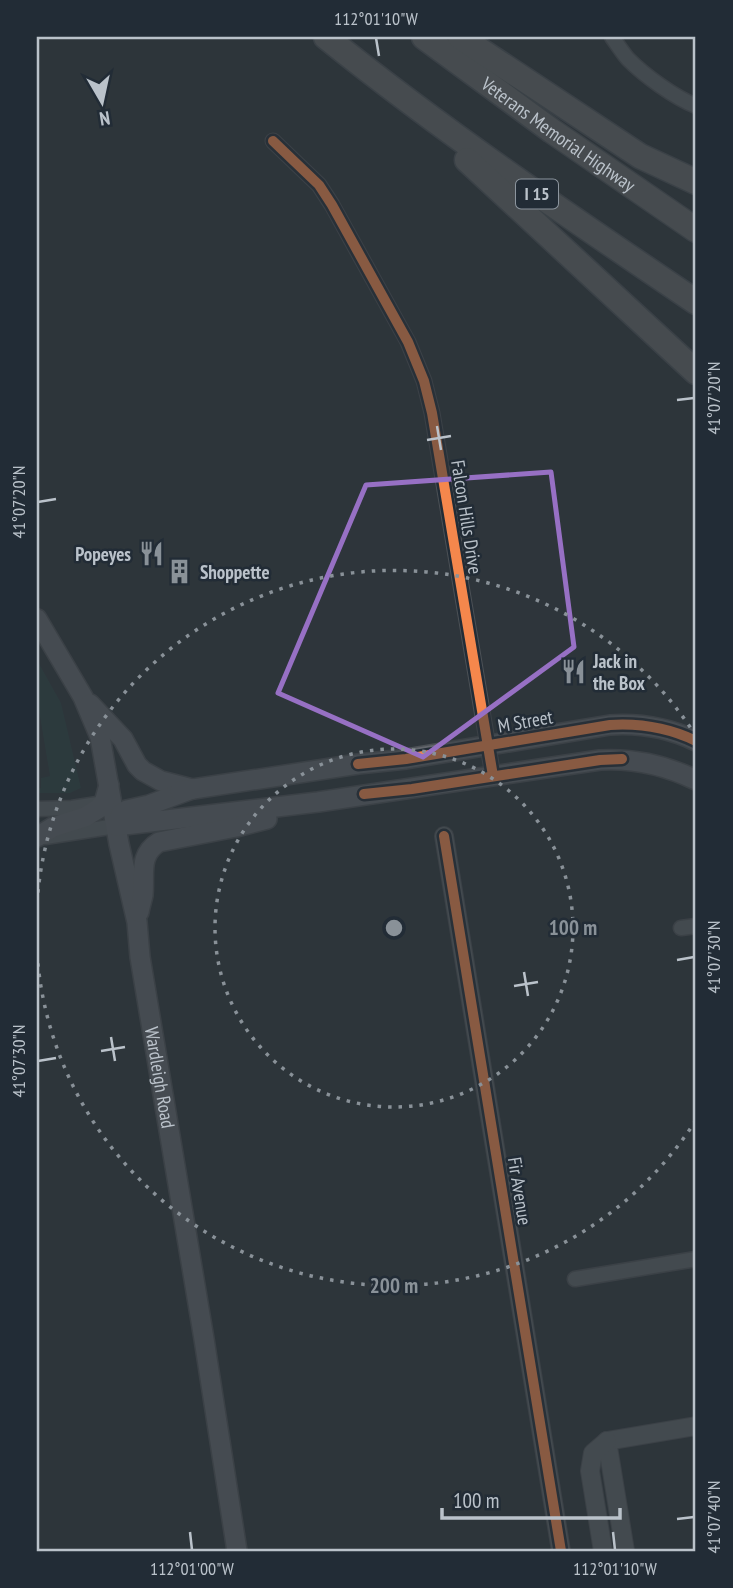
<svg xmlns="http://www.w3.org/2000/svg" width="733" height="1588" font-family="'PT Sans Narrow',sans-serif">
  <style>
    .green { fill: #2c4141 }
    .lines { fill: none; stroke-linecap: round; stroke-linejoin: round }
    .minor-casing { stroke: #4c5156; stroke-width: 17 }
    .tertiary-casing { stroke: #4c5156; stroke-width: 20 }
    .secondary-casing { stroke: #4c5156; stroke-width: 22 }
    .motorway-casing { stroke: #4b5157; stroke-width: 27 }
    .minor { stroke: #5e6468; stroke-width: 14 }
    .tertiary { stroke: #5e6468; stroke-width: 18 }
    .secondary { stroke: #63676d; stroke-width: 19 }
    .motorway { stroke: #646768; stroke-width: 24 }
    .cycleway-casing { stroke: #222c36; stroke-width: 15 }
    .cycleway { stroke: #f5874c; stroke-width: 10 }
    .marked { fill: none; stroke: #9770c4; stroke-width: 5; stroke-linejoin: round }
    .ticks { fill: none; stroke: #bac2ca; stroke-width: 2.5 }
    .ring { fill: none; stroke: #899198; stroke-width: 3.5; stroke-dasharray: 3.5 7 }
    .labels { text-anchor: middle; stroke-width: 5; stroke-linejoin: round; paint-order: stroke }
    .shield { fill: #222c36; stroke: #8c959e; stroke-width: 2 }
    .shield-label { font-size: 18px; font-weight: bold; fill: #bac2ca }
    .street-label { font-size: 19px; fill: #bac2ca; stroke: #222c36 }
    .poi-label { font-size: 19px; font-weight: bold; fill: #bac2ca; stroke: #222c36; text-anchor: start }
    .centre { fill: #899198; stroke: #222c36; stroke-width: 3.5 }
    .ring-label { font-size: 21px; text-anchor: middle; font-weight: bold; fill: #899198; stroke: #222c36; stroke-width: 5; stroke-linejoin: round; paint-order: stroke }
    .neatline { fill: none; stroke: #bac2ca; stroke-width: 2.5 }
    .ticks-label { font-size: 18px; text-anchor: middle; fill: #bac2ca }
  </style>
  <rect width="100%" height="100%" fill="#2e353b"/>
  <polygon class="green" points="37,660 61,703 81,788 70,793 37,793 37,789 41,788 41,778 50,776 37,698"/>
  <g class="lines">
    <defs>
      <g id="minor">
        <path d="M612 37C617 44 622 52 628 59 645 76 674 97 696 106"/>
        <polyline points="273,141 319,185 332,205 408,342 424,381 432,413 493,776"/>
        <polyline points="37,809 72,808 104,803"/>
        <polyline points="45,837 116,826"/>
        <polyline points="681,928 696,926"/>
        <polyline points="575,1279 696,1259"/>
      </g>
      <g id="tertiary">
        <polyline points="444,836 561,1551"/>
        <polyline points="607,1441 625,1551"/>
        <polyline points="607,1441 696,1426"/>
        <polyline points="603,1551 590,1471 593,1453 607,1441"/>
      </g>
      <g id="secondary">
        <path id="s1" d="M37 619 83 697 100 737 119 844 137 922 140 957 204 1339 237 1551"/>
        <polyline points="90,704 123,739 137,765 143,771 161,781 192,789"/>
        <path d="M192 789 149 805 127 810 121 814 116 826 318 802 600 760C635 758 665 765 696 780"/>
        <path d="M180 791 358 764 406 759 610 725C641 723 669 728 696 741"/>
        <polyline points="37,837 53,827 85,817 98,809 104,803 109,785"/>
        <path d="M139 912C140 906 142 900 143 895 145 874 138 855 159 842L236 827 267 819"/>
      </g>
      <g id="motorway">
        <path d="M326 37C444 132 570 217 696 302"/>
        <path id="s2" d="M424 37 552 131 696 230"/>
        <polyline points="460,37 640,156 696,182"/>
        <polyline points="467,160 696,372"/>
      </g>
    </defs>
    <use href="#minor" class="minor-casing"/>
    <use href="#tertiary" class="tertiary-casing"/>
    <use href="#secondary" class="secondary-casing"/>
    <use href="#motorway" class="motorway-casing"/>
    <use href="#minor" class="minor"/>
    <use href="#tertiary" class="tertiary"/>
    <use href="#secondary" class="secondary"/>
    <use href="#motorway" class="motorway"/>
    <defs>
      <g id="cycleway">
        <polyline points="273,141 319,185 332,205 408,342 424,381 432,413 493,776"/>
        <path d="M358 764 406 759 610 725C641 723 669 728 696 741"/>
        <polyline points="364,794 412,789 600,760 622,759"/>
        <polyline points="444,836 561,1551"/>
      </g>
    </defs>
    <use href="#cycleway" class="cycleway-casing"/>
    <use href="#cycleway" class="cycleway"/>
  </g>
  <path d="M0 0H733V1588H0ZM551 472 574 647 423 757 278 693 366 485Z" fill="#2e353b" fill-opacity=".55" fill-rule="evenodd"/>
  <path class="marked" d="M551 472 574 647 423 757 278 693 366 485Z"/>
  <path class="ticks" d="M376 38 379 56M677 400 694 398M437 426 441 450M427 440 451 436M38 502 56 499M677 960 694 957M524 972 528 996M514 986 538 982M111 1037 115 1061M101 1051 125 1047M38 1061 56 1058M677 1519 694 1517M190 1532 192 1550M613 1532 615 1550"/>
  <g class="ring">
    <circle cx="394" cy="928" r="179"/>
    <path d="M696 1120A358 358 0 0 1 37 953M37 903A358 358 0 0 1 696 736"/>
  </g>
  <defs>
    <symbol id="restaurant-bare" viewBox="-9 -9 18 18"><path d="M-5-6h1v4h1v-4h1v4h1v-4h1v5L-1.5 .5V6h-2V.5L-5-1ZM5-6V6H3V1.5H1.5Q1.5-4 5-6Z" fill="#899198" stroke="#222c36" stroke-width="2.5" paint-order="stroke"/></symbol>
    <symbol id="building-bare" viewBox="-9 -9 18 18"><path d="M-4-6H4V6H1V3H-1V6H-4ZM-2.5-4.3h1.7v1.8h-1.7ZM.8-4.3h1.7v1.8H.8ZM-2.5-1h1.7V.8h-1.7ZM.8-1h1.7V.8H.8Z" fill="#899198" stroke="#222c36" stroke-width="2.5" paint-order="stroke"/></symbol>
  </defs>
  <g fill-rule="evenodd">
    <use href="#restaurant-bare" x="134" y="536" width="35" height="35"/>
    <use href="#building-bare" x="162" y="554" width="35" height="35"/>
    <use href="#restaurant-bare" x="556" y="654" width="35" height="35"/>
  </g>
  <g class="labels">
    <rect class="shield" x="516" y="179.5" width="42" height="29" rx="5"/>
    <g class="shield-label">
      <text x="537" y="200">I 15</text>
    </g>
    <g class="street-label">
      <text dy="7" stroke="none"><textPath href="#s2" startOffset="166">Veterans Memorial Highway</textPath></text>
      <text transform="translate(467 517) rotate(81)" y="7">Falcon Hills Drive</text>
      <text transform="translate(525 721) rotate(-10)" y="7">M Street</text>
      <text dy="7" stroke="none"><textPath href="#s1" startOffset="480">Wardleigh Road</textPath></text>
      <text transform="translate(520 1191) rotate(81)" y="7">Fir Avenue</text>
    </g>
    <g class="poi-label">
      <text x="131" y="561" text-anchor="end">Popeyes</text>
      <text x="200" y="579">Shoppette</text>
      <text x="593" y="668">Jack in<tspan x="593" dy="22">the Box</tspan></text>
    </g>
  </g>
  <circle cx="394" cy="928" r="10" class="centre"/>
  <g class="ring-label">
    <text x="573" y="935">100 m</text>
    <text x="394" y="1293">200 m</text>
  </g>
  <rect width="733" height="1588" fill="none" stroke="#222c36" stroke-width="77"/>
  <g transform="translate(102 102) rotate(171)" stroke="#222c36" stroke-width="5" paint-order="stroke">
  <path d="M0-5L12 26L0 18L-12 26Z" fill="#bac2ca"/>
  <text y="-10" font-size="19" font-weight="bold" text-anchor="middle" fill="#bac2ca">N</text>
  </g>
  <path d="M442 1508v10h178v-10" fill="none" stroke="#bac2ca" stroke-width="3.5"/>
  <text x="453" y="1508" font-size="21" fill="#bac2ca" stroke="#222c36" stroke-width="5" paint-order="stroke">100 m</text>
  <rect x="38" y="38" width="656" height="1512" class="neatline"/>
  <g class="ticks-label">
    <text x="376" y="25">112°01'10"W</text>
    <text transform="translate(714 398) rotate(-90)" y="6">41°07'20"N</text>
    <text transform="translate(19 502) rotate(-90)" y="6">41°07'20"N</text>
    <text transform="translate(714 957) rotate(-90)" y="6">41°07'30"N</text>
    <text transform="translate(19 1061) rotate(-90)" y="6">41°07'30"N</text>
    <text transform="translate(714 1517) rotate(-90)" y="6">41°07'40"N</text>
    <text x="192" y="1575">112°01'00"W</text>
    <text x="615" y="1575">112°01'10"W</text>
  </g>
</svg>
